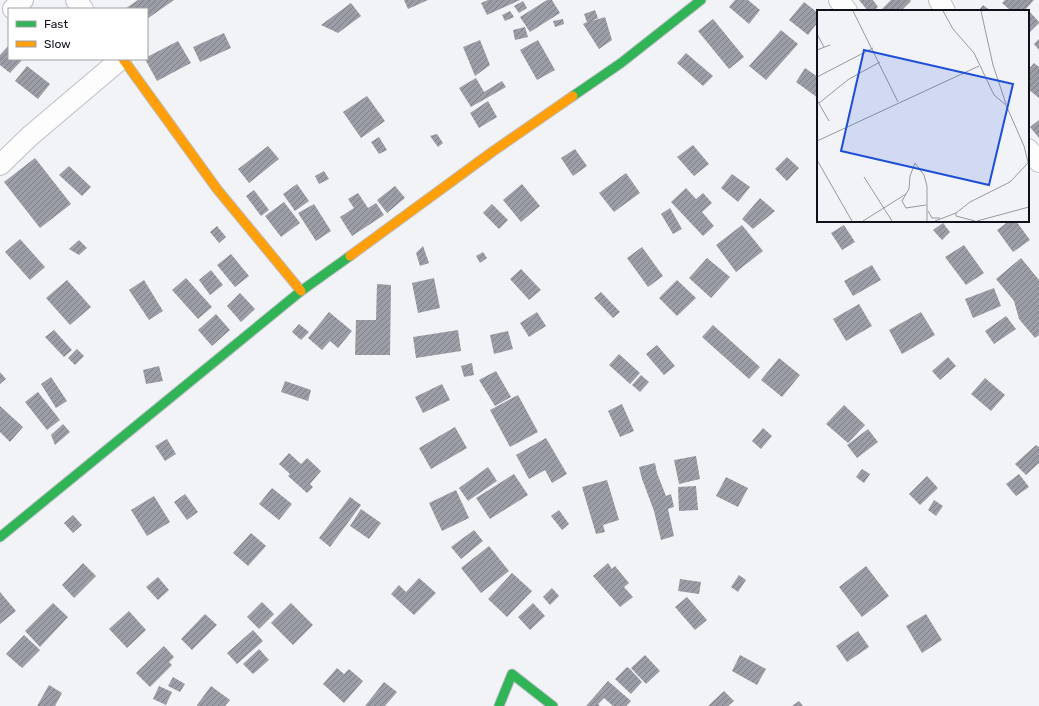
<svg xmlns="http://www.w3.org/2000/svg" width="1039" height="706" font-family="Rubik,sans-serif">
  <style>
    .building { fill: url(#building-hatch) }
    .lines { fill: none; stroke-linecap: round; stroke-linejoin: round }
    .street-casing { stroke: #bcbfc7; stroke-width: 22 }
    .fast-casing { stroke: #bcbfc7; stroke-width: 11 }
    .slow-casing { stroke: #bcbfc7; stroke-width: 11 }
    .street { stroke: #fdfdfe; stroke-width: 20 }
    .fast { stroke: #30b455; stroke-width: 9 }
    .slow { stroke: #ff9f0a; stroke-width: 9 }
    .inset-road { fill: none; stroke: #96999f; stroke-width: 1 }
    .view { fill: #1d4ed8; fill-opacity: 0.15; stroke: #1d4ed8; stroke-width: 2 }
    .inset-edge { fill: none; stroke: #0d111c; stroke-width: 2 }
  </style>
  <defs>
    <pattern id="building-hatch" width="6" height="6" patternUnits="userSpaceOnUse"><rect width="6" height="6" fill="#9b9ea6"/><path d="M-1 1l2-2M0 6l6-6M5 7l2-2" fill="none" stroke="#7d7f86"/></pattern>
  </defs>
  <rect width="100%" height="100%" fill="#f1f3f7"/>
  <g class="building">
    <polygon points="138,0 174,0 147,19 147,9 125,9"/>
    <polygon points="404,0 428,0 408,9"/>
    <polygon points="488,0 520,0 487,15 481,3"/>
    <polygon points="547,0 552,0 560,13 530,32 520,17"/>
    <polygon points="735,0 748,0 760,10 749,24 729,7"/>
    <polygon points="859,0 873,0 878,7 874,11 868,11"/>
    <polygon points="891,0 910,0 911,1 901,11 880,11"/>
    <polygon points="1005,0 1034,0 1024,11 1011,11 1002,3"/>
    <polygon points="523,1 527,8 519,13 514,6"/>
    <polygon points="804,2 818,13 818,22 808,35 789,20"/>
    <polygon points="351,3 361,16 338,33 321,25"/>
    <polygon points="983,5 991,11 978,11"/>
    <polygon points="595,10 598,18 592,21 605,17 612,40 599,49 583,24 587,22 584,14"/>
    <polygon points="1028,10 1039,22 1039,23 1028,34"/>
    <polygon points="510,11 514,17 505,21 502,15"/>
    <polygon points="563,19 564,24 555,27 553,21"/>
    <polygon points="713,19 744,57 729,69 698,31"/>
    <polygon points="525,27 528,37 515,40 513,30"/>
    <polygon points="781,30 798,44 766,80 749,66"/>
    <polygon points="224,33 231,48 200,62 193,47"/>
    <polygon points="1039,39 1039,50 1034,44"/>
    <polygon points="480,40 490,65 475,76 463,47"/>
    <polygon points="538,40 555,70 537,80 520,50"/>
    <polygon points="178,41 191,63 157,81 145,59 147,59 147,57"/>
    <polygon points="9,45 9,59 23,59 10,73 0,65 0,55"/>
    <polygon points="686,53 713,76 703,86 677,63"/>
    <polygon points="1034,63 1039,67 1039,98 1028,89 1028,70"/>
    <polygon points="27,66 50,84 38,99 15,81"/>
    <polygon points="805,68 818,77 818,98 796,82"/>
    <polygon points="476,78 484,92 502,81 506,87 471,107 459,88"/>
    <polygon points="367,96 385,121 361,138 343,112"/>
    <polygon points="488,101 497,117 479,128 470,113"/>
    <polygon points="1039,120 1039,138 1030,127"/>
    <polygon points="437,134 443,143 438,147 430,136"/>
    <polygon points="379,137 387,150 379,154 371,142"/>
    <polygon points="693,145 709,164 694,176 677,157"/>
    <polygon points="268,146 279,159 249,183 238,169"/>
    <polygon points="575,149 587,166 573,176 561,158"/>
    <polygon points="787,157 799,168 787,181 775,169"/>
    <polygon points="35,158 71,204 40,228 4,182"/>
    <polygon points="69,166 91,187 82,196 59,175"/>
    <polygon points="324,171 329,179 319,184 315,176"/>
    <polygon points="626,173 640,193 614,212 599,193"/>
    <polygon points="732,174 750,187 738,202 721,188"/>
    <polygon points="297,184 309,201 295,211 283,194"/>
    <polygon points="522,184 540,206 521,222 503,200"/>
    <polygon points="395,186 405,198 387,213 377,200"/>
    <polygon points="686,188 696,199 703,193 712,203 702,212 714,226 703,236 671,202"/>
    <polygon points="254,190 269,210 261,216 246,196"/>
    <polygon points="358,193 368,208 376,203 384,215 352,236 340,217 354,208 348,199"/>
    <polygon points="760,198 775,211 753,229 742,219"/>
    <polygon points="284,202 300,223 281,237 265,216"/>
    <polygon points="314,204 331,231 316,241 298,213"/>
    <polygon points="492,204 508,220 499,229 483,213"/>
    <polygon points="670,208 682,229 673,234 661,214"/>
    <polygon points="1009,221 1016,221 1030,240 1013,252 997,230"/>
    <polygon points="943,223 950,232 942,240 933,230"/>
    <polygon points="742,225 763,251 736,272 716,245"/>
    <polygon points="844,225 855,242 842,250 831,233"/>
    <polygon points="217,226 226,237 219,243 210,232"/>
    <polygon points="20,239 45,267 30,280 5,252"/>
    <polygon points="79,240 87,248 79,255 69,249"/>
    <polygon points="964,245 984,273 966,285 945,257"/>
    <polygon points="423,246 429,263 420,266 416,253"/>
    <polygon points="642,247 663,276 648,287 627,258"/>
    <polygon points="483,252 487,258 480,263 476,256"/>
    <polygon points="231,254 249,276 235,287 217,265"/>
    <polygon points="707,258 730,277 711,298 689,278"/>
    <polygon points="1021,258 1039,280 1039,335 1035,338 1019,319 1014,301 996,279"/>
    <polygon points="872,265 881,280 853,296 844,281"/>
    <polygon points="521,269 541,290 529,300 510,279"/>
    <polygon points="211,270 223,285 210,295 199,280"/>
    <polygon points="186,278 212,307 198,319 172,290"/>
    <polygon points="434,278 440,308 418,313 412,283"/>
    <polygon points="67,280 91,307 70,325 46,298"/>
    <polygon points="144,280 163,311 149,320 129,290"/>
    <polygon points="677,280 696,298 677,316 659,298"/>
    <polygon points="377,284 391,285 390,355 355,355 356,320 376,320"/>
    <polygon points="994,288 1001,306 973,318 965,299"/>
    <polygon points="601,292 620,312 613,318 594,298"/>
    <polygon points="240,293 255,309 241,322 227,306"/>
    <polygon points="859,304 872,326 846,341 833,319"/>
    <polygon points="329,312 352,331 338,348 330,341 322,350 308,338"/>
    <polygon points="537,312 546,326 529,337 520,323"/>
    <polygon points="921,312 935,335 902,354 889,330"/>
    <polygon points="216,314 230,330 212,346 198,330"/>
    <polygon points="1006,316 1016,329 994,344 985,331"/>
    <polygon points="299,324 309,332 301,340 292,332"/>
    <polygon points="713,325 760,367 749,379 702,337"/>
    <polygon points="54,330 72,350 64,357 45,337"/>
    <polygon points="458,330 461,351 416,358 413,337"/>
    <polygon points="508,331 513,349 494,354 490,335"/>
    <polygon points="657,345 675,366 664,375 646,354"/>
    <polygon points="77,349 84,356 75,365 68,358"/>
    <polygon points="619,354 640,373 630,384 609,365"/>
    <polygon points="948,357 956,366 940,380 932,371"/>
    <polygon points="779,358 800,375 782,397 761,380"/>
    <polygon points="472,363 474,375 464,377 461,366"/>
    <polygon points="159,366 163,381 146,384 143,370"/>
    <polygon points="496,371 511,397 495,406 479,380"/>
    <polygon points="0,372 6,379 0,384"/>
    <polygon points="641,375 649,382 640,392 632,385"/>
    <polygon points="51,377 67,401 56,408 41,384"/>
    <polygon points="985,378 1005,395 991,411 971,394"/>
    <polygon points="285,381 311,390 308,401 281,392"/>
    <polygon points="442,384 450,400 423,413 415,397"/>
    <polygon points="38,392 60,420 47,430 25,402"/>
    <polygon points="518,395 538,432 510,447 490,410"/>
    <polygon points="622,404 634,431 620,437 608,411"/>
    <polygon points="844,405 865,425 848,443 826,424"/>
    <polygon points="0,406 23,427 10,442 0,432"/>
    <polygon points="63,424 70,432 55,445 51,435"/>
    <polygon points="455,427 467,448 431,469 419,448"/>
    <polygon points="763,428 772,436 761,449 752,441"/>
    <polygon points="868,429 878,442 857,458 847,445"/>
    <polygon points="546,438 567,474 552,483 545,470 529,479 516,455"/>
    <polygon points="167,439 176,454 165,461 155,446"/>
    <polygon points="1036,445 1039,447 1039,463 1026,475 1015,464"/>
    <polygon points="289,453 301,464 307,458 321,471 310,484 313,487 307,493 288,476 290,474 279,464"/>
    <polygon points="696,456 700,479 679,484 674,460"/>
    <polygon points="655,463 657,473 666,496 671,494 674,507 668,509 674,536 661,540 654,511 642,479 639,467"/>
    <polygon points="488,467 497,481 468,501 459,488"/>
    <polygon points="862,469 870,474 864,483 856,477"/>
    <polygon points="514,474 528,495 490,519 476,498"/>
    <polygon points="1019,474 1029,487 1016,496 1006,484"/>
    <polygon points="927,476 938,488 920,505 909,494"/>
    <polygon points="726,477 748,488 738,507 716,496"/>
    <polygon points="607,480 619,520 603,525 605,532 596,534 582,487"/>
    <polygon points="696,486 698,510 679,511 678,487"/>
    <polygon points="272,488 292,504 279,520 259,504"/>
    <polygon points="456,490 469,518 442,531 429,503"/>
    <polygon points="185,494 198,512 187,520 174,502"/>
    <polygon points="154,496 170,522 147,536 131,510"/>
    <polygon points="350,497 361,505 330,547 319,538"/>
    <polygon points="934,500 943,506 936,516 928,510"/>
    <polygon points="361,509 381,523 369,539 350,526"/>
    <polygon points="559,510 569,524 562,530 551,516"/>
    <polygon points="73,515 82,525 73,533 64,523"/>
    <polygon points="474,530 483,541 461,559 451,547"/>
    <polygon points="251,533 266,546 248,566 233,553"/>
    <polygon points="489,546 509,571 481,593 461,568"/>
    <polygon points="83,563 96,576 74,598 62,585"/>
    <polygon points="608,563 612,569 615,566 629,583 624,587 633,597 620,607 593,576"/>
    <polygon points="866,566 889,596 862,617 839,587"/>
    <polygon points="512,573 532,591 507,617 488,599"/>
    <polygon points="739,575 746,580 738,592 731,587"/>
    <polygon points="158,577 169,590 158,600 146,587"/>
    <polygon points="419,578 436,593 414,615 391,594 399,585 406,592"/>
    <polygon points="680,579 701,582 699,594 678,591"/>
    <polygon points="552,588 559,596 550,605 543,597"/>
    <polygon points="0,592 16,611 0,624"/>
    <polygon points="687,597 707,620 695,630 675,607"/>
    <polygon points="262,602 274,614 259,629 247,617"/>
    <polygon points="53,603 68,617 40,647 25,631"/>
    <polygon points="291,603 313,625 293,645 271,623"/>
    <polygon points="533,603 545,616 530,630 518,617"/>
    <polygon points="129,611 146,630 127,648 109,629"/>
    <polygon points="205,614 217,625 192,650 181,639"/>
    <polygon points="926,614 942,640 922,653 906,626"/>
    <polygon points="253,630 263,641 237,664 227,653"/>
    <polygon points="858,631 869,647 847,662 836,646"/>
    <polygon points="24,635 40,650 22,668 6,654"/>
    <polygon points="164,646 174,657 169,662 172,665 150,687 136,673"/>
    <polygon points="259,649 269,660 253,674 243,664"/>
    <polygon points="645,655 660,671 646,684 631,668"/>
    <polygon points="740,655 766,669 757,685 732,671"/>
    <polygon points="627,667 630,669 642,682 631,694 615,679"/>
    <polygon points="337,668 344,674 349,669 363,681 344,703 323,684"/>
    <polygon points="173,677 185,684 180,692 168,686"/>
    <polygon points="608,681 631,701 626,706 613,706 604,698 598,704 600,706 586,706"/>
    <polygon points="384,682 397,692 385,706 365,706"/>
    <polygon points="49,685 62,693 55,706 37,706"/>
    <polygon points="159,686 172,692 166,705 153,699"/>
    <polygon points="211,686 230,700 225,706 197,706 197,705"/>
    <polygon points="724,691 734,701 728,706 708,706"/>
    <polygon points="799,701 803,706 792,706"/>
  </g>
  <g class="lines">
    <defs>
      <g id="street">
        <polyline points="76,0 83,9"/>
        <polyline points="839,0 847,11"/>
        <polyline points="939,0 945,11"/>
        <polyline points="13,9 23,0"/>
        <polyline points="1028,149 1039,162"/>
        <polyline points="0,165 30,136 121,59"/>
      </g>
      <g id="fast">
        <polyline points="573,96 621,63 701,0"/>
        <polyline points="0,537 301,291 350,256"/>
        <polyline points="499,706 512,674 553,706"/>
      </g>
      <g id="slow">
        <polyline points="123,59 217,189 301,291"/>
        <polyline points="350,256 492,152 573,96"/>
      </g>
    </defs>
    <use href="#street" class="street-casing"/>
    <use href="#fast" class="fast-casing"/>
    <use href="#slow" class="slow-casing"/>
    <use href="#street" class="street"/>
    <use href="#fast" class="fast"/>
    <use href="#slow" class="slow"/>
  </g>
  <g transform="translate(817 10)">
    <rect width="212" height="212" fill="#f1f3f7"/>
    <path class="inset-road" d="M36 1 81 92M126 1 136 19 157 43 177 85 189 95 207 136 212 156M164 1 176 55 189 94M0 24 7 37M0 40 13 35M0 67 56 38M0 90 12 111M2 93 32 69 63 52M0 131 162 56M0 150 35 211M47 167 75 211M109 195 89 198 85 191 92 179 93 166 98 153 107 165 110 176V211M111 201 115 208H123M139 203V206L158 211M46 211 89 184M118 211 139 203 153 192 193 172 211 153M160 211 212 197"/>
    <path class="view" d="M47 40 196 74 172 175 24 141Z"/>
    <rect width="212" height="212" class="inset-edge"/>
  </g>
  <rect x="8" y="8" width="140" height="52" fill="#ffffff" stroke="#9ea0a4"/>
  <rect x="16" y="21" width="20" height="6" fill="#30b455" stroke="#9ea0a4"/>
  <text x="44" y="28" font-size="12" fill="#0d111c">Fast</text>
  <rect x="16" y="41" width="20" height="6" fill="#ff9f0a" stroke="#9ea0a4"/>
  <text x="44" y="48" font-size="12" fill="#0d111c">Slow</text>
</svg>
